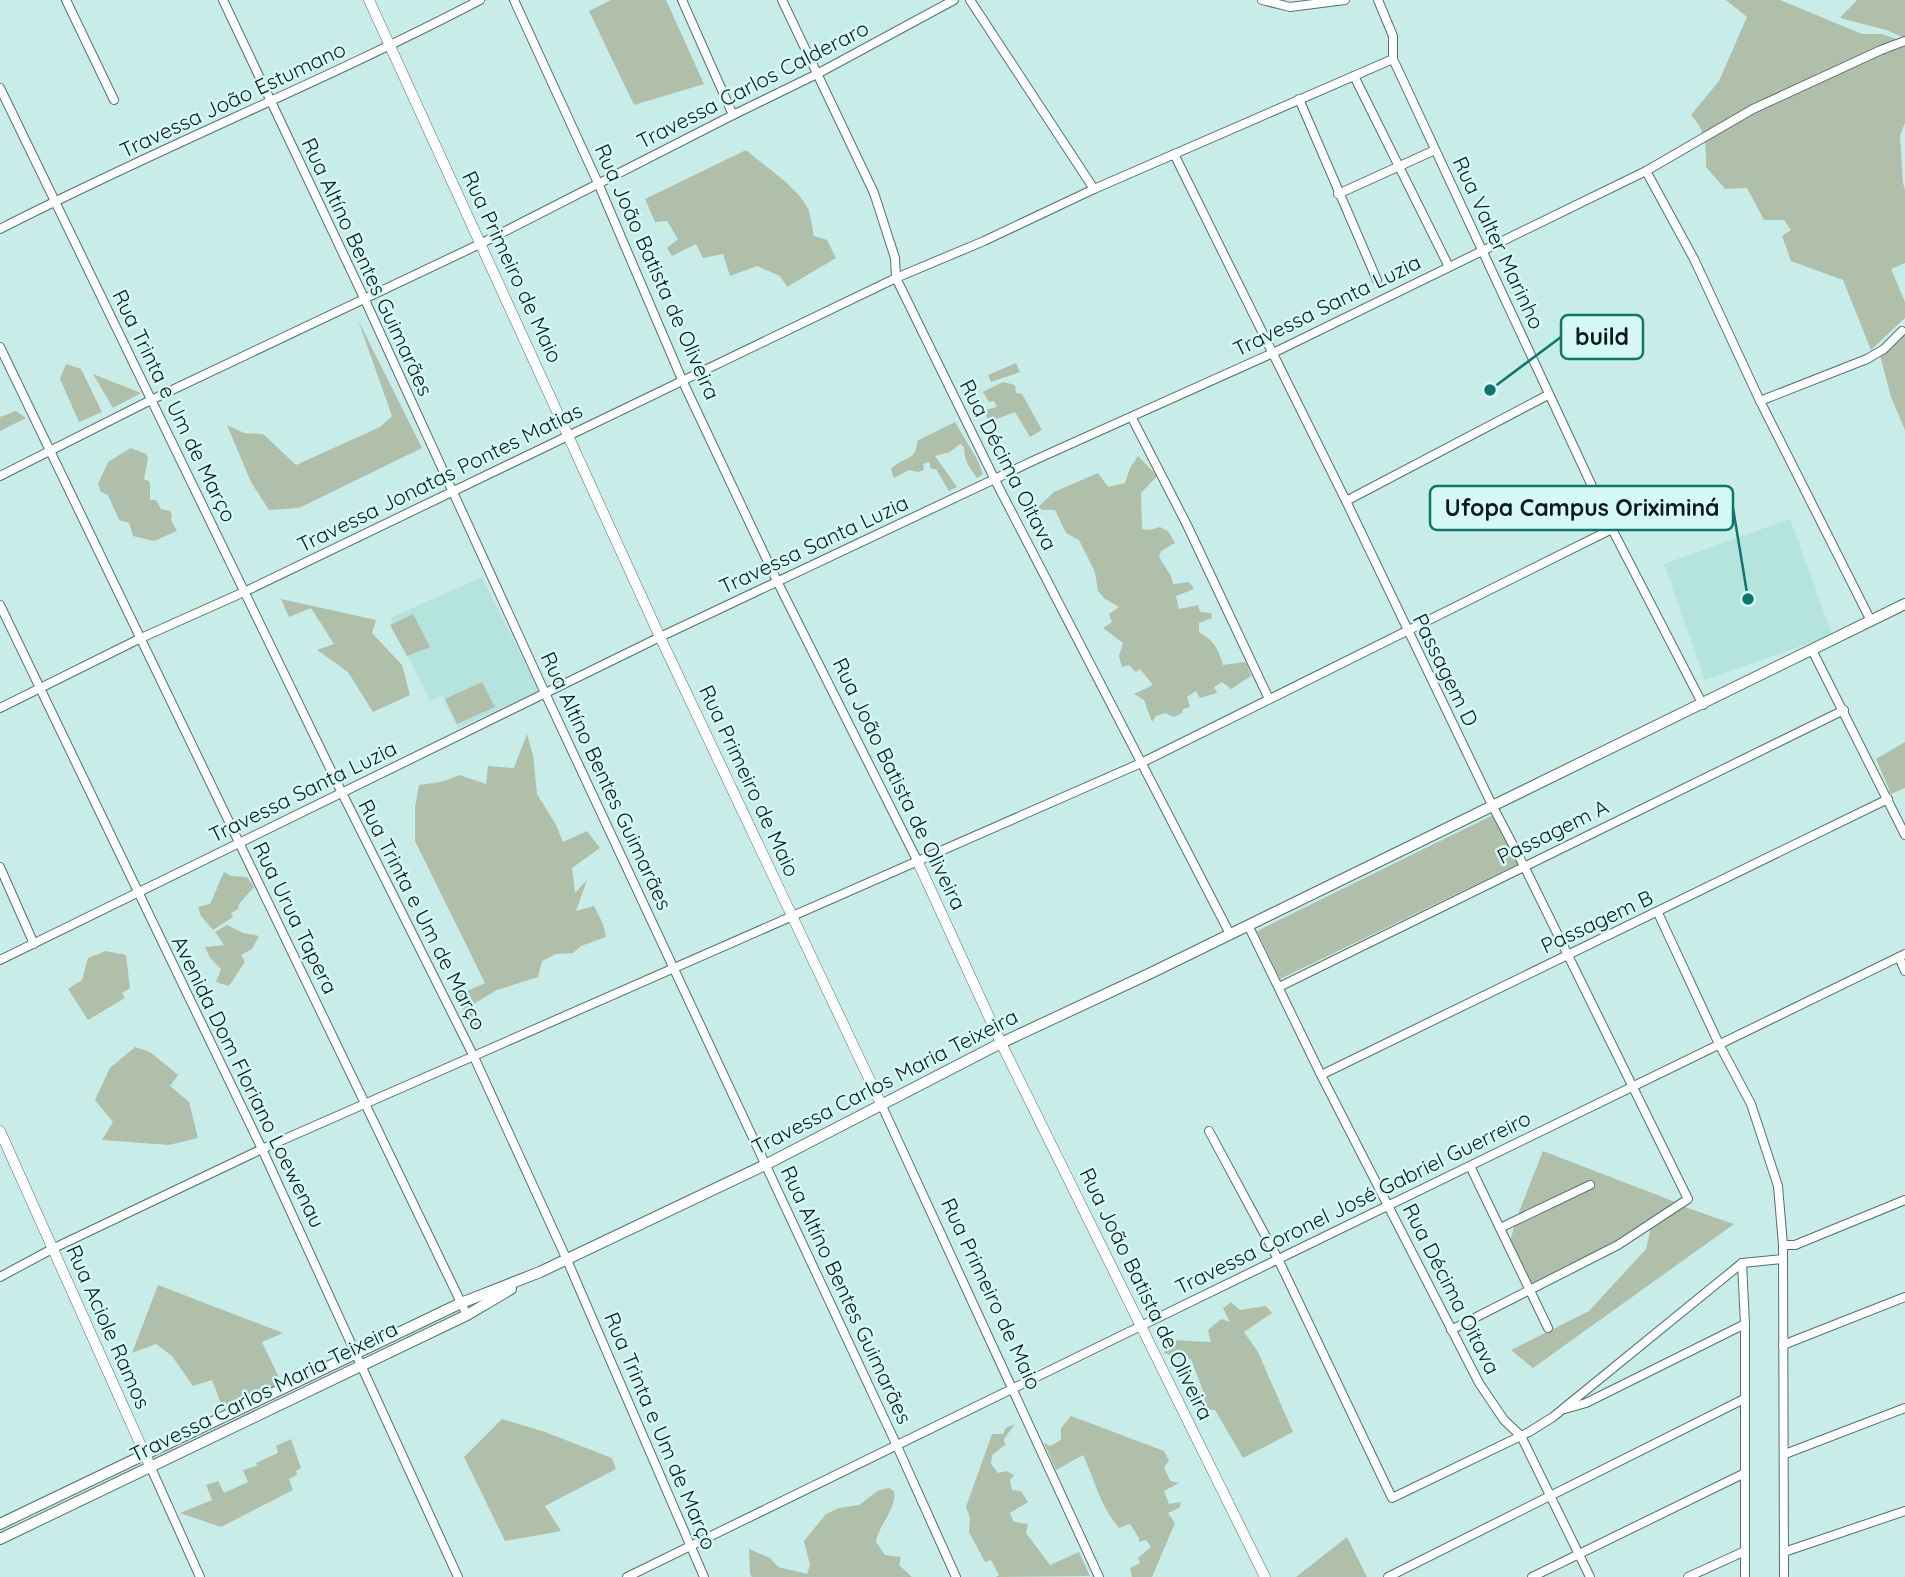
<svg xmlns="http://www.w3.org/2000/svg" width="1905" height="1577" font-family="Quicksand,sans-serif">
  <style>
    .built { fill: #b5e3de }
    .green { fill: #b0bfaa }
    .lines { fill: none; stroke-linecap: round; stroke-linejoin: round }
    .minor-casing { stroke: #52726f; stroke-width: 10 }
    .tertiary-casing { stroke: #52726f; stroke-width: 11 }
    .secondary-casing { stroke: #52726f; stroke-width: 12 }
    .minor { stroke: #fff; stroke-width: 8 }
    .tertiary { stroke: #fff; stroke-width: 10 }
    .secondary { stroke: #fff; stroke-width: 10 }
    .labels { text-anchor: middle; stroke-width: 5; stroke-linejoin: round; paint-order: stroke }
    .street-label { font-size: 21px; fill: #0e1b1a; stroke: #d5f9f5 }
    .leader { fill: none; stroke: #0f766e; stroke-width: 2.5 }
    .callout-dot { fill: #0f766e; stroke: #d5f9f5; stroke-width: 2.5 }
    .callout { fill: #d5f9f5; stroke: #0f766e; stroke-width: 2.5 }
    .callout-label { font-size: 23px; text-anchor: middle; font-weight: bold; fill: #0e1b1a }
  </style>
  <rect width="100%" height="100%" fill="#c8ece8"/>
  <g class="built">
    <polygon points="1790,519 1832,635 1705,680 1664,564"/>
    <polygon points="482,577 539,691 458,728 442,695 430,702 390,618"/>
  </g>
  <g class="green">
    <polygon points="611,0 666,0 704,84 634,105 589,11"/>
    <path d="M1726 0H1780L1862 34H1882L1905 42V123L1900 135 1903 183 1905 190V263L1891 269 1905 302V318L1871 350 1843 280 1791 261 1782 236 1791 230 1784 220H1764L1747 188 1725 189 1706 167C1706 143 1707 134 1691 115L1719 81 1747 17Z"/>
    <polygon points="1857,0 1905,0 1905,38 1886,30 1840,18"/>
    <path d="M746 150C764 166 798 187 808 209 811 215 812 228 814 236L827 240 836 258 787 287 780 276 757 266 730 276 723 254 703 258 696 244 672 256 667 248 678 239 667 221 655 222 645 199Z"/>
    <polygon points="358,320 422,448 299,508 269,510 251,482 227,425 244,433 263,434 296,465 380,427 392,416"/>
    <polygon points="1905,335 1905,430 1891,397 1880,355"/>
    <polygon points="1016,363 1020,372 991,382 988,375"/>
    <polygon points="66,364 81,369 102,412 79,422 60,379"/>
    <polygon points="93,374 141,393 113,408"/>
    <polygon points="1003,382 1015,385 1016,393 1022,394 1042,430 1030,437 1015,412 989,422 984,410 997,407 994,401 989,402 983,392"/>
    <polygon points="16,411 26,418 0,431 0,417"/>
    <path d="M955 422 978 461 983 474 977 478C969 467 964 460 964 447L960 444 950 452 935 456 957 487 949 491 936 469H931L929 462 923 464 924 470 918 472 909 470 894 478 891 469C903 456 917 462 917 441Z"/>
    <polygon points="131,448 146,454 148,458 144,479 150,482 150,500 156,500 161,509 170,511 172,516 171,520 177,531 154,541 133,536 129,523 119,520 108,495 101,492 98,484 108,462"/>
    <path d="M1138 456 1157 476 1141 493 1142 529 1150 530 1160 527 1169 532 1175 543 1161 551 1159 557 1171 576 1173 584 1189 582 1194 589 1176 596 1179 609 1198 605 1200 612 1211 613 1212 618 1199 623V632C1214 641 1218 648 1223 665L1244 662 1247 664 1251 676 1231 689 1222 682 1214 687 1217 693 1200 698 1196 691 1187 697 1190 707 1183 709 1182 713 1174 717 1165 713 1156 716 1152 722 1144 700 1134 694 1153 685 1140 669 1136 672 1129 665 1122 667 1119 656 1123 643 1103 628 1112 622 1109 614 1119 607 1105 599 1098 591 1095 572 1079 540 1066 533 1055 510H1035L1054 492 1098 473 1108 487 1125 483 1130 468Z"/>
    <polygon points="281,599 376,620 372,633 402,665 410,695 373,712 348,672 317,650 334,644 311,608 289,617"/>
    <polygon points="413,614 430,647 407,656 390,625"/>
    <polygon points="482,682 495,707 457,724 445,699"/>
    <polygon points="527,734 533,755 537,794 556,825 563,842 587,831 600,848 572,868 575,893 587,880 576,911 594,906 603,924 606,937 581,946 573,953 556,954 542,961 538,977 497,990 470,1006 482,1032 470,1023 457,996 485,983 415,841 415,807 419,785 441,782 460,775 486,784 488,766 514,768"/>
    <polygon points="1905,742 1905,788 1891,794 1876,759"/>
    <polygon points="1493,815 1518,864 1280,979 1257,931"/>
    <polygon points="224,872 231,876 247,877 254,887 239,904 238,909 231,913 233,917 213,930 201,916 198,907 210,904"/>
    <polygon points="227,925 243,933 259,936 252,949 241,955 245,962 229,986 216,982 221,969 210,958 205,947 224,945 215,932"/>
    <polygon points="106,951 126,955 130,988 122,993 125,998 88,1020 68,989 82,980 88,958"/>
    <polygon points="135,1047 150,1052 178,1075 170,1086 189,1102 198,1138 169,1145 102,1140 113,1122 95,1100 110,1068"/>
    <polygon points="1543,1151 1678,1203 1615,1247 1530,1288 1507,1241 1511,1238 1517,1217"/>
    <polygon points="1682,1206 1734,1224 1533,1368 1511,1350 1589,1311 1646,1249 1652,1223"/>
    <polygon points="158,1285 283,1333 262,1342 283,1386 223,1409 212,1380 193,1386 172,1356 156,1344 132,1353"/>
    <polygon points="1231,1302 1240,1310 1266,1306 1272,1313 1244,1332 1258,1352 1293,1432 1243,1458 1215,1410 1198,1409 1195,1400 1205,1396 1191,1359 1179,1358 1164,1353 1171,1340 1211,1342 1208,1330 1221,1319 1230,1322 1223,1308"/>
    <path d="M1071 1416 1164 1451 1169 1461 1164 1467 1170 1481 1179 1483 1164 1491 1169 1504 1181 1502 1179 1508 1168 1513 1175 1523 1152 1577H1132L1130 1568 1140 1563 1138 1558 1151 1547 1146 1540 1139 1542V1538L1130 1524 1119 1528C1099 1504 1096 1482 1083 1455L1056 1470 1044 1443 1050 1446 1061 1440V1428Z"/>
    <polygon points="502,1419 545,1432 612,1458 616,1469 545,1506 561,1531 505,1541 464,1457"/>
    <polygon points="1015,1424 1004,1439 1005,1445 992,1455 991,1464 998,1473 1006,1471 1014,1475 1010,1480 1012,1490 1021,1491 1028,1502 1010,1513 1014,1522 1028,1524 1026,1533 1050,1565 1079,1552 1090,1576 996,1577 999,1575 991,1560 985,1562 969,1532 970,1518 966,1507 992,1434 1003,1434 1006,1428"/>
    <polygon points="291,1439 301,1468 296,1471 297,1475 289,1479 293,1490 221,1527 180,1513 212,1500 206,1485 218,1481 224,1493 248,1482 243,1470 257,1466 256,1463 278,1453 276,1446"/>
    <path d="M889 1488 894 1491C897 1510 878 1525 876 1542L885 1555 901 1557 899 1565 912 1577H752L750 1574 749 1549 770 1558 778 1567 807 1574 810 1565 804 1541 826 1514 839 1508 859 1505 879 1490Z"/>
    <polygon points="1347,1537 1367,1577 1296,1577"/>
  </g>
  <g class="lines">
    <defs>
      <g id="minor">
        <polyline points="66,0 114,100"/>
        <polyline points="223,0 365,300 545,693 897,1446 956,1577"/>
        <polyline points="514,0 598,183 683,382 777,581 917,860"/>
        <polyline points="682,0 733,115"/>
        <polyline points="782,0 874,193 895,258 896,278 995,480 1230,934"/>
        <polyline points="970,0 1094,189"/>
        <polyline points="1262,0 1290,7 1345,0"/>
        <polyline points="1378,0 1393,36 1393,59 1612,529 1703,705"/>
        <polyline points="1354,76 1449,267"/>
        <polyline points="0,88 342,793 474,1057 567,1260 704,1577"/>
        <polyline points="1299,99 1377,280"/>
        <polyline points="1174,154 1346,501 1492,805 1524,866 1688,1199 1618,1245 1451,1330"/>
        <polyline points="1646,171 1694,259 1760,401 1871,621"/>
        <polyline points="1338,194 1435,150"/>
        <path d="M0 229C158 148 323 82 480 0"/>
        <polyline points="0,347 467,1315"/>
        <polyline points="1760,401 1867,359 1884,349 1902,331"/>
        <polyline points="1132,418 1187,525 1269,699"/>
        <polyline points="0,476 151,400 480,244 733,115 817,74 954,0"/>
        <polyline points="1346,501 1548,395"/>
        <polyline points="0,605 262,1149 458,1577"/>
        <polyline points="1812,650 1905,835"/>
        <polyline points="0,708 141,638 244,592 896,278 984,241 1094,189 1393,59"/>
        <polyline points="0,867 34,944"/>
        <polyline points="1658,913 1719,1044 1751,1104 1778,1186 1783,1245 1784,1577"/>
        <polyline points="1248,925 1321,1075 1479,1383 1504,1420 1521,1436 1590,1577"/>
        <polyline points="1899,957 1905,971"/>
        <polyline points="0,960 660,637 1037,459 1273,353 1646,171 1753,109 1881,50 1905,41"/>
        <polyline points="1279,987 1844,710"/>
        <polyline points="1321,1075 1888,799"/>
        <polyline points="882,1106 1099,1577"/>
        <polyline points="1209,1131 1278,1259 1392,1498 1529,1432 1553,1417 1742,1263 1783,1259"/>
        <polyline points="1470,1166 1548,1328"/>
        <polyline points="1500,1228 1590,1185"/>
        <polyline points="1783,1245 1795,1245 1905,1200"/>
        <polyline points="1742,1263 1745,1324 1745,1577"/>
        <polyline points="0,1277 52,1249 262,1149 1141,763 1612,529"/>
        <polyline points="1783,1345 1905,1297"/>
        <polyline points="1565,1409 1586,1403 1745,1324"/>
        <polyline points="1785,1454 1905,1408"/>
        <polyline points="151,1468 200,1577"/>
        <polyline points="1784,1552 1905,1511"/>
        <path d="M627 1577C1053 1369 1478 1161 1905 954"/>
        <polyline points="1388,1577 1744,1399"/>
        <polyline points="1532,1577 1745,1473"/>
        <polyline points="1688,1577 1745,1551"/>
      </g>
      <g id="tertiary">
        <polyline points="369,0 660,637 882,1106"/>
        <polyline points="917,860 1001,1043 1265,1577"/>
        <polyline points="0,1131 151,1468"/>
      </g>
      <g id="secondary">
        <polyline points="0,1524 461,1303 540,1272 765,1165 1001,1043 1153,972 1905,604"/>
        <polyline points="0,1539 467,1315 511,1289"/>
      </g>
    </defs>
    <use href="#minor" class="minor-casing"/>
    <use href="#tertiary" class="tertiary-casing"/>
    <use href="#secondary" class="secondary-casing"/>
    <use href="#minor" class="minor"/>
    <use href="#tertiary" class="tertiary"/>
    <use href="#secondary" class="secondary"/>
  </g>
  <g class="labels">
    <g class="street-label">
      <text transform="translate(753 85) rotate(-27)" y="7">Travessa Carlos Calderaro</text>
      <text transform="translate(233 100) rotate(-25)" y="7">Travessa João Estumano</text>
      <text transform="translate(1498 243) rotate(65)" y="7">Rua Valter Marinho</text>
      <text transform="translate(367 267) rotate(65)" y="7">Rua Altíno Bentes Guimarães</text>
      <text transform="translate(512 267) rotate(65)" y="7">Rua Primeiro de Maio</text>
      <text transform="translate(657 272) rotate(66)" y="7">Rua João Batista de Oliveira</text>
      <text transform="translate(1327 306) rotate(-26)" y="7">Travessa Santa Luzia</text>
      <text transform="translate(174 406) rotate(64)" y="7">Rua Trinta e Um de Março</text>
      <text transform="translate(1008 465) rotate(63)" y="7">Rua Décima Oitava</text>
      <text transform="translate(440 478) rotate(-26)" y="7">Travessa Jonatas Pontes Matias</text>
      <text transform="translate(814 545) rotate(-25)" y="7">Travessa Santa Luzia</text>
      <text transform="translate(1445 670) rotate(64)" y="7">Passagem D</text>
      <text transform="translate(606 781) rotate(65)" y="7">Rua Altíno Bentes Guimarães</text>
      <text transform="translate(749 781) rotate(65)" y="7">Rua Primeiro de Maio</text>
      <text transform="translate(899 784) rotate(64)" y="7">Rua João Batista de Oliveira</text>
      <text transform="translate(303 792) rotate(-26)" y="7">Travessa Santa Luzia</text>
      <text transform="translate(1553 832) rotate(-26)" y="7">Passagem A</text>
      <text transform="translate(422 915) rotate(63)" y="7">Rua Trinta e Um de Março</text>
      <text transform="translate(295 918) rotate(64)" y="7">Rua Urua Tapera</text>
      <text transform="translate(1597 922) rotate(-25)" y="7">Passagem B</text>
      <text transform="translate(248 1082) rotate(64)" y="7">Avenida Dom Floriano Loewenau</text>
      <text transform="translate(885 1082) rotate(-27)" y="7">Travessa Carlos Maria Teixeira</text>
      <text transform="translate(1353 1203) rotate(-26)" y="7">Travessa Coronel José Gabriel Guerreiro</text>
      <text transform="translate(1451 1289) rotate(63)" y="7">Rua Décima Oitava</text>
      <text transform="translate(991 1294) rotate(65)" y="7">Rua Primeiro de Maio</text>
      <text transform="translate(1146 1294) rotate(64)" y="7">Rua João Batista de Oliveira</text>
      <text transform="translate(846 1295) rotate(65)" y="7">Rua Altíno Bentes Guimarães</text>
      <text transform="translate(108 1327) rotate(66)" y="7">Rua Aciole Ramos</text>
      <text transform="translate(264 1392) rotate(-26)" y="7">Travessa Carlos Maria Teixeira</text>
      <text transform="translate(660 1431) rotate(67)" y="7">Rua Trinta e Um de Março</text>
    </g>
  </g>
  <path class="leader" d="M1490 390L1561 337M1748 599L1733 508"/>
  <g class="callout-dot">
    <circle cx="1490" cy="390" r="7"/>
    <circle cx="1748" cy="599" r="7"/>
  </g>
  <g class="callout">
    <rect x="1561" y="315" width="82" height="44" rx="7"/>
    <rect x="1430" y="486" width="303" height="44" rx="7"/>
  </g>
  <g class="callout-label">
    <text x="1602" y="345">build</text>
    <text x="1582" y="516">Ufopa Campus Oriximiná</text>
  </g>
</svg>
